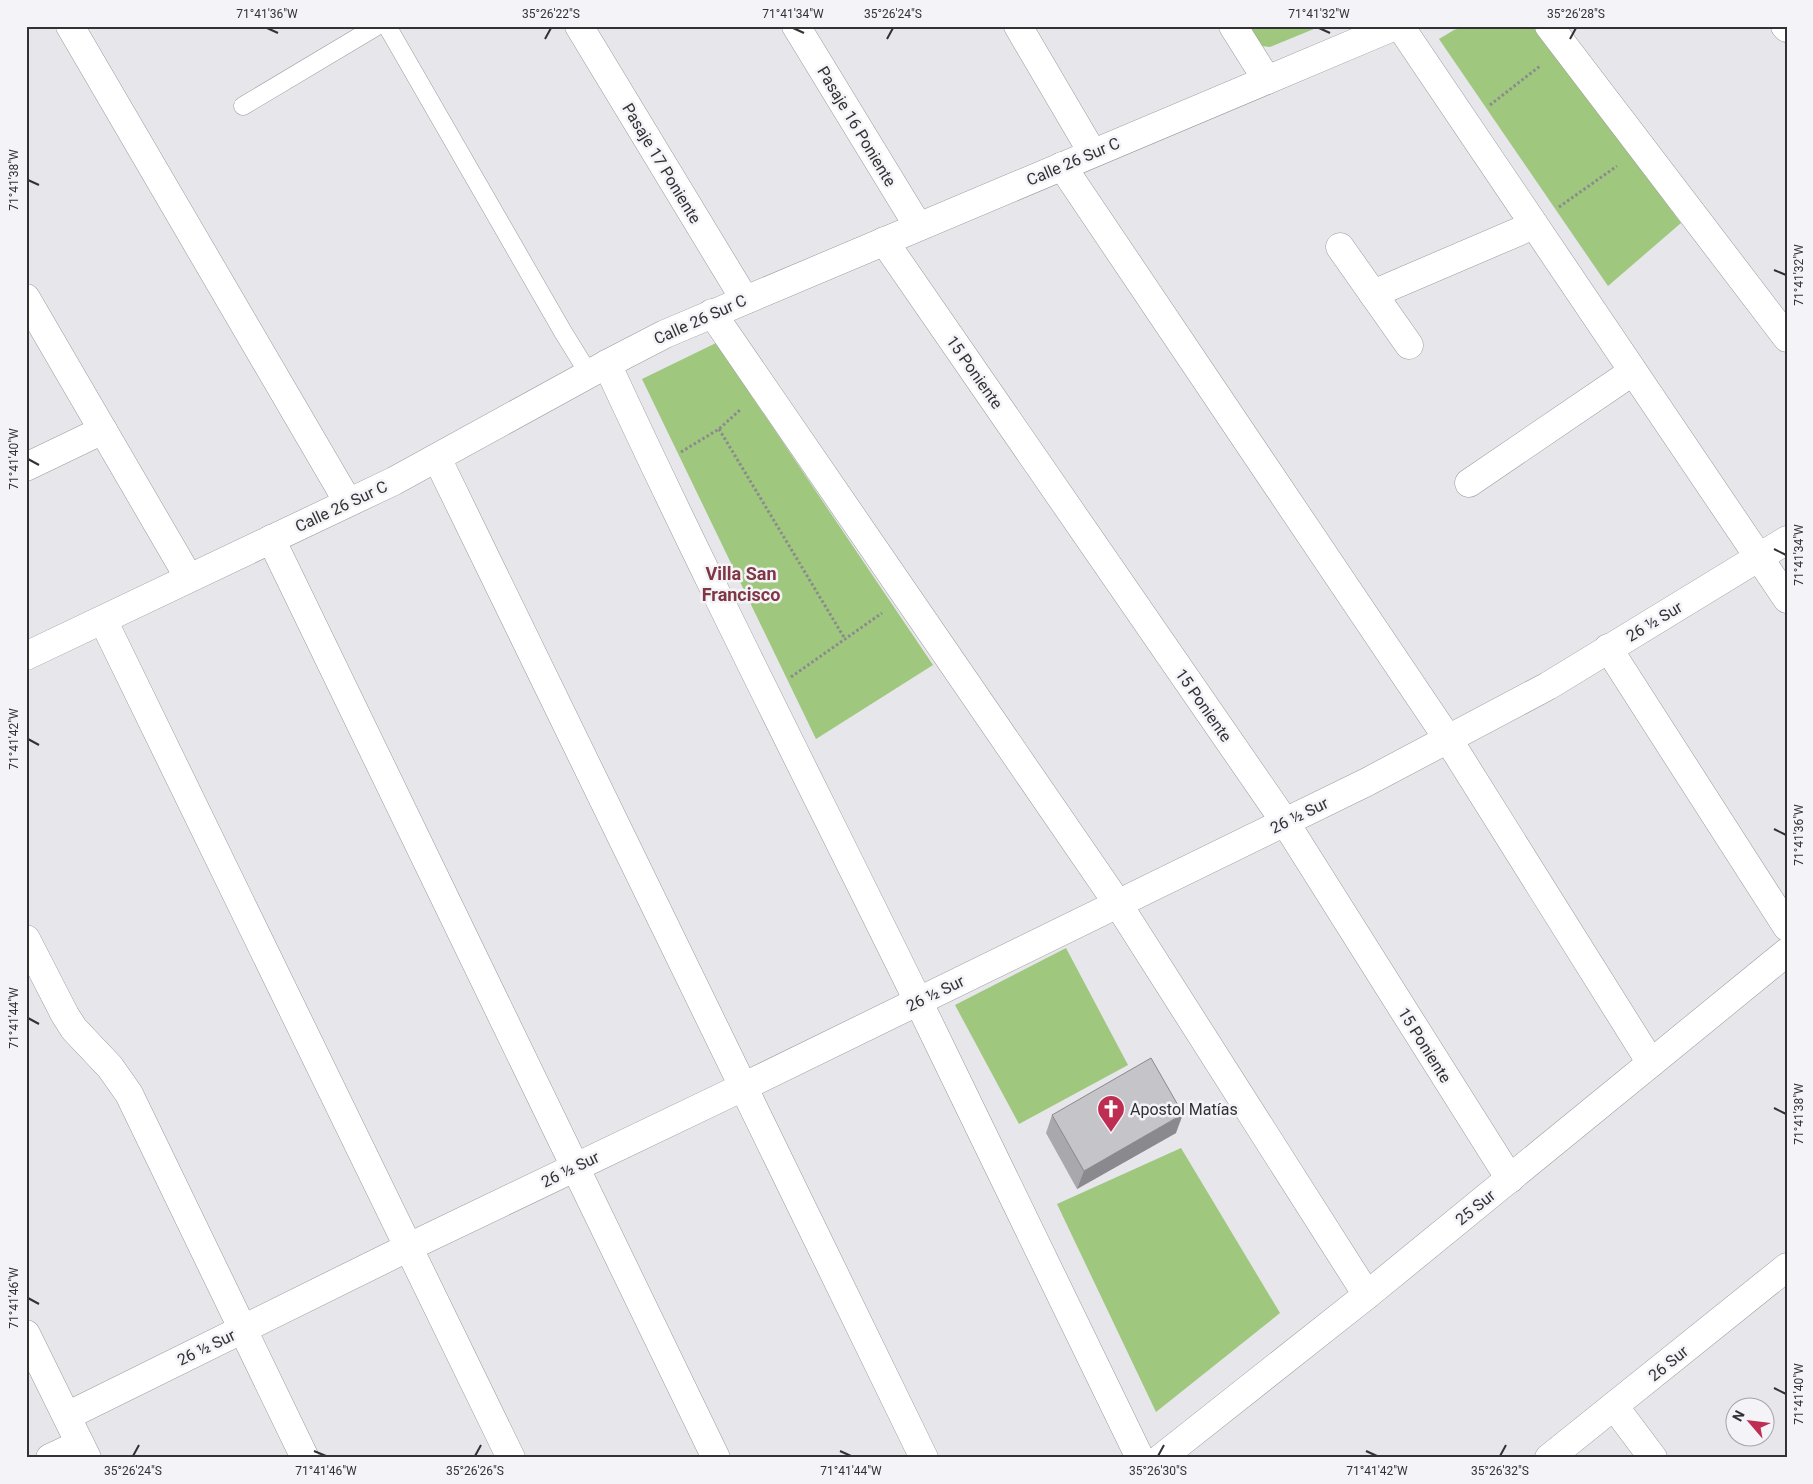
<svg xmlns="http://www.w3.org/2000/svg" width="1813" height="1484" font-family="Roboto,sans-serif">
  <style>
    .green { fill: #9fc77e }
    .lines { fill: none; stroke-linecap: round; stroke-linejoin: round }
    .lane-casing { stroke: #9b9b9f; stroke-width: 19 }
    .street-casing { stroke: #9b9b9f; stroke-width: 29 }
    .secondary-casing { stroke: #9b9b9f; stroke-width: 29 }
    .path { stroke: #8b8b8e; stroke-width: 3; stroke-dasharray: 2.5 2.5; stroke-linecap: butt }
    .lane { stroke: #fff; stroke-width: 18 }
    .street { stroke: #fff; stroke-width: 28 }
    .secondary { stroke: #fff; stroke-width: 28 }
    .wall { fill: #a9a9ad }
    .shaded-wall { fill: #8a898d }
    .building { fill: #c5c4c9; stroke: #8a898d }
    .ticks { fill: none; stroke: #323133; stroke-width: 2 }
    .labels { text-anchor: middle; stroke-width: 5; stroke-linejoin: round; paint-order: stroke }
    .street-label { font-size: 16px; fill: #323133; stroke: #f4f3f8 }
    .poi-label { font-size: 16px; fill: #323133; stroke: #f4f3f8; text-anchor: start }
    .neighbourhood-label { font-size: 18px; font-weight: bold; fill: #7f3744; stroke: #f4f3f8 }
    .neatline { fill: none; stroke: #323133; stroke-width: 2 }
    .ticks-label { font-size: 12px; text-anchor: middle; fill: #323133 }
  </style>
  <rect width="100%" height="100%" fill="#e6e6eb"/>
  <g class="green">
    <polygon points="1242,26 1321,26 1270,47 1253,45"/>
    <polygon points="1467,26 1534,26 1681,223 1608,286 1439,39 1454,30"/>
    <polygon points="716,343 933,665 816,739 642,379"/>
    <polygon points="1066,948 1128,1065 1019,1124 955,1005"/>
    <polygon points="1181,1148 1280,1313 1156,1412 1057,1204"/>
  </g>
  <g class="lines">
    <defs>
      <g id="lane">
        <polyline points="387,26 563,332 589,374"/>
        <polyline points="243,106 377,26"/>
      </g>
      <g id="street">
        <polyline points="70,26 348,502"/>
        <polyline points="579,26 745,300"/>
        <polyline points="796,26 918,226"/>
        <polyline points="1018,26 1092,152"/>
        <polyline points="1233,26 1267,80"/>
        <polyline points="1400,26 1787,599"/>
        <polyline points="1549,26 1787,338"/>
        <polyline points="1785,26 1787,28"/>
        <polyline points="1062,166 1448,739 1651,1063"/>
        <polyline points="884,241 1285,822 1510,1179"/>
        <polyline points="1340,247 1409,345"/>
        <polyline points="1373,294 1534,225"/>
        <polyline points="26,298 189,578"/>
        <polyline points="712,313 1118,904 1367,1295"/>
        <path d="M607 364C706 578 814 789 918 1001 993 1153 1066 1306 1140 1458"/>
        <polyline points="437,458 924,1458"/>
        <polyline points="26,467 103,430"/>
        <polyline points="1469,483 1632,372"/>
        <polyline points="271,539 716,1458"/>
        <polyline points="103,620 511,1458"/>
        <polyline points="1608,648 1787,927"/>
        <polyline points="26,656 394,481 607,364 665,334 1395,26"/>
        <polyline points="26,939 65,1015 74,1029 110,1067 129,1094 305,1458"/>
        <polyline points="1614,1406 1653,1458"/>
        <polyline points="67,1416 409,1247 743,1087 1367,782 1548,686 1787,540"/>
        <polyline points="50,1458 80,1444"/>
        <polyline points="1161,1458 1367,1295 1787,952"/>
        <polyline points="1549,1458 1787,1267"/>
      </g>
      <polyline id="secondary" points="26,1334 87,1458"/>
    </defs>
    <use href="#lane" class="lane-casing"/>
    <use href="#street" class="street-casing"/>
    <use href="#secondary" class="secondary-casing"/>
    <g class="path">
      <polyline points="1490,105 1540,66"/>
      <polyline points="1559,207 1617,166"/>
      <polyline points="719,429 845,639"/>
      <polyline points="681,452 719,429 741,409"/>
      <polyline points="791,677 882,613"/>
    </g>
    <use href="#lane" class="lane"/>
    <use href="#street" class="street"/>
    <use href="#secondary" class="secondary"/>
  </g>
  <polygon class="wall" points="1052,1115 1176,1133 1077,1189 1046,1133"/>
  <polygon class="shaded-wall" points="1183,1114 1176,1133 1077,1189 1084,1171"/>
  <polygon class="building" points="1151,1058 1183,1114 1084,1171 1052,1115"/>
  <path class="ticks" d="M267 28 278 33M793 28 804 33M1319 28 1330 33M545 39 551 28M887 39 893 28M1570 39 1576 28M28 180 39 185M1774 270 1786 275M28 459 39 465M1774 549 1786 555M28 739 39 745M1774 829 1786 835M28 1018 39 1024M1774 1108 1786 1114M28 1298 39 1304M1774 1388 1786 1394M314 1451 326 1456M840 1451 851 1456M1366 1451 1377 1456M133 1456 139 1445M475 1456 481 1445M1158 1456 1164 1445M1500 1456 1506 1445"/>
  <defs>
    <symbol id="church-pin" viewBox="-11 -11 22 30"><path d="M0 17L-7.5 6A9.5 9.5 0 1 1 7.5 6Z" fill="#be2e52" stroke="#f4f3f8"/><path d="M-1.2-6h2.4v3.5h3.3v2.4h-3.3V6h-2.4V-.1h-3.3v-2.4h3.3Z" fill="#fff"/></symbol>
  </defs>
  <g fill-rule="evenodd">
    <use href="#church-pin" x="1095" y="1093" width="32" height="43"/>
  </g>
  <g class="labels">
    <g class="street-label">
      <text transform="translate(857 126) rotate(59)" y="6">Pasaje 16 Poniente</text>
      <text transform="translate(1073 161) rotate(-23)" y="6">Calle 26 Sur C</text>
      <text transform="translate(662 163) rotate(59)" y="6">Pasaje 17 Poniente</text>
      <text transform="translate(700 319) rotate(-24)" y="6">Calle 26 Sur C</text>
      <text transform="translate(975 372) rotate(55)" y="6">15 Poniente</text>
      <text transform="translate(341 506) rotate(-25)" y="6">Calle 26 Sur C</text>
      <text transform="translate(1654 621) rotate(-31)" y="6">26 ½ Sur</text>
      <text transform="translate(1204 705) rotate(55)" y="6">15 Poniente</text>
      <text transform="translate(1299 815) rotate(-26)" y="6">26 ½ Sur</text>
      <text transform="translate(935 993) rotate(-26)" y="6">26 ½ Sur</text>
      <text transform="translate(1425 1045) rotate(58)" y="6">15 Poniente</text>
      <text transform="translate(570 1169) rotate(-26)" y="6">26 ½ Sur</text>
      <text transform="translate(1475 1207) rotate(-39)" y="6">25 Sur</text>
      <text transform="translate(206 1347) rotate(-26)" y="6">26 ½ Sur</text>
      <text transform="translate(1668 1363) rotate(-39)" y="6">26 Sur</text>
    </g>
    <g class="poi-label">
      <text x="1130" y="1115">Apostol Matías</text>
    </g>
    <g class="neighbourhood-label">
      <text x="741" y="580">Villa San<tspan x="741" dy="21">Francisco</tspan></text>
    </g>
  </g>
  <rect width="1813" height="1484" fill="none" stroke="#f4f3f8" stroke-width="55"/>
  <g transform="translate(1750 1422) rotate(298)"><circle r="24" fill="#f4f3f8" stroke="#a6a5a9"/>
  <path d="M0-4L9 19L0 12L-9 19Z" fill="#be2e52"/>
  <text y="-8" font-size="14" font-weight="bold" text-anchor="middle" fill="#323133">N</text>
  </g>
  <rect x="28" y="28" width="1758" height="1428" class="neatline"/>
  <g class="ticks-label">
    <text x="267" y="18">71°41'36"W</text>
    <text x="551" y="18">35°26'22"S</text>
    <text x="793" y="18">71°41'34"W</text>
    <text x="893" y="18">35°26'24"S</text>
    <text x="1319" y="18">71°41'32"W</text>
    <text x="1576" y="18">35°26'28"S</text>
    <text transform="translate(14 180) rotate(-90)" y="4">71°41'38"W</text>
    <text transform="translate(1799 275) rotate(-90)" y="4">71°41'32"W</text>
    <text transform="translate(14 459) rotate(-90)" y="4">71°41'40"W</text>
    <text transform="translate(1799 555) rotate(-90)" y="4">71°41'34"W</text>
    <text transform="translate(14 739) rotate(-90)" y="4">71°41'42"W</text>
    <text transform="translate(1799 835) rotate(-90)" y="4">71°41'36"W</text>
    <text transform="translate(14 1018) rotate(-90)" y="4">71°41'44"W</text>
    <text transform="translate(1799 1114) rotate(-90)" y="4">71°41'38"W</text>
    <text transform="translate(14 1298) rotate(-90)" y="4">71°41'46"W</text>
    <text transform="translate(1799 1394) rotate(-90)" y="4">71°41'40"W</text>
    <text x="133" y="1475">35°26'24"S</text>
    <text x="326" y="1475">71°41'46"W</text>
    <text x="475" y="1475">35°26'26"S</text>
    <text x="851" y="1475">71°41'44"W</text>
    <text x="1158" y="1475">35°26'30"S</text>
    <text x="1377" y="1475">71°41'42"W</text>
    <text x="1500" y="1475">35°26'32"S</text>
  </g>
</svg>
